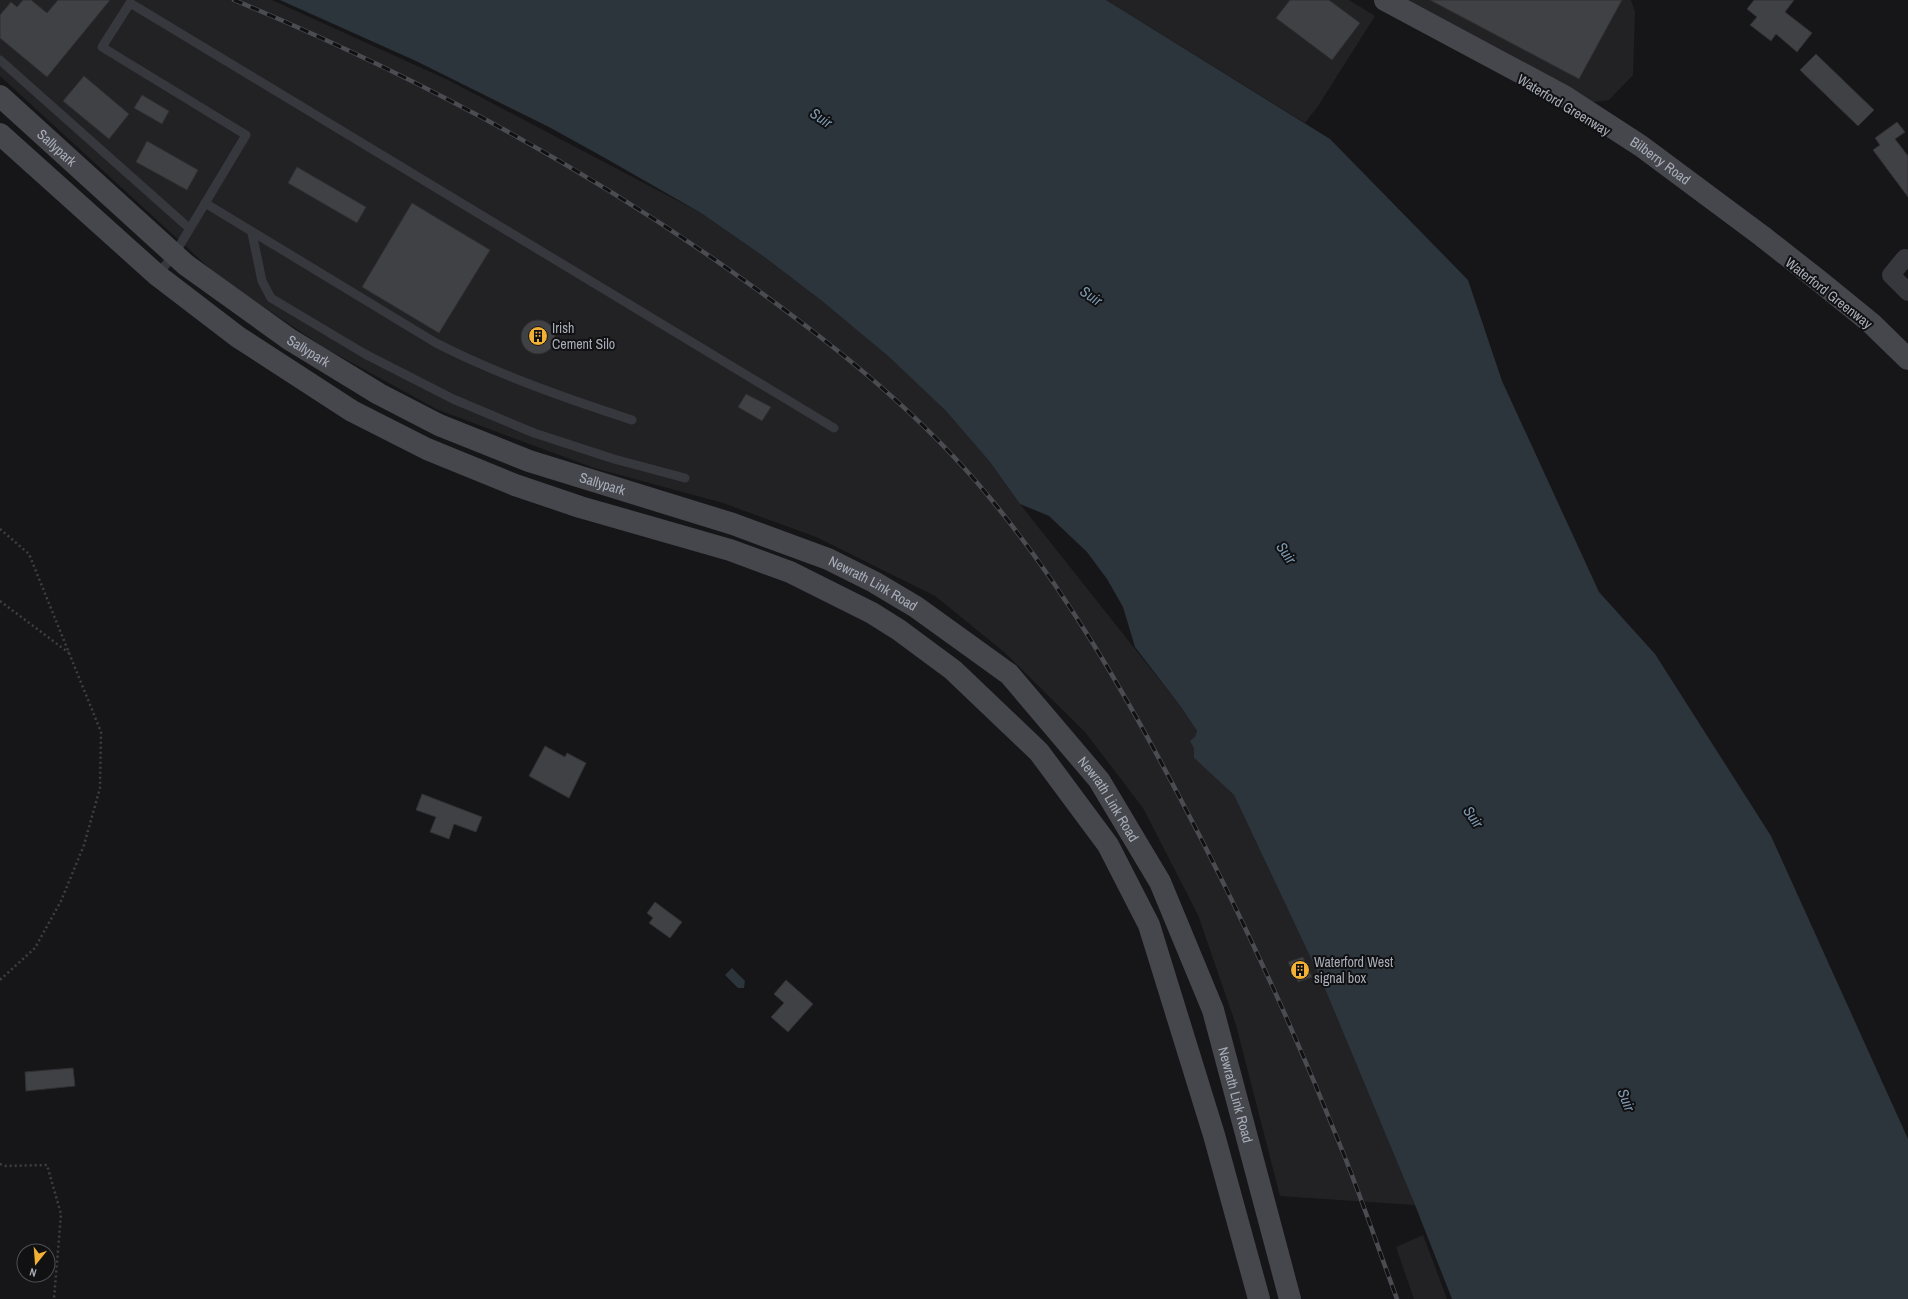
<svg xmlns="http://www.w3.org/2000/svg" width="1908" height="1299" font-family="'Archivo Narrow',sans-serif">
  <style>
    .built { fill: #222225 }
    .water { fill: #2c353c }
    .building { fill: #404145; stroke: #303034 }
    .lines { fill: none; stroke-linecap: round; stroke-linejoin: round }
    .path { stroke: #3d3f44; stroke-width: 2.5; stroke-dasharray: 2 3; stroke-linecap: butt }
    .lane { stroke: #37383d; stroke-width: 9 }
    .street { stroke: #37383d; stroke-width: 18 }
    .secondary { stroke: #45474d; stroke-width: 22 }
    .rail-casing { stroke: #4a4c52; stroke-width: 4.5 }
    .rail { stroke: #111113; stroke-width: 3; stroke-dasharray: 9; stroke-linecap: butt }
    .labels { text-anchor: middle; stroke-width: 4; stroke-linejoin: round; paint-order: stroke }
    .street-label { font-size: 14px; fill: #a8adb8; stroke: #111113 }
    .poi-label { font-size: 14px; fill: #a8adb8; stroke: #111113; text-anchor: start }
    .water-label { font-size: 15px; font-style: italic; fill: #7f9bb3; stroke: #111113 }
  </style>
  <rect width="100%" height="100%" fill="#161618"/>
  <g class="built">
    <polygon points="0,0 272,0 448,80 701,213 763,256 822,301 888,356 946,411 990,462 1020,504 1181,707 1197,731 1194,758 1234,795 1323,984 1415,1205 1280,1196 1236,1025 1198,915 1143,808 1085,732 1004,652 935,596 816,537 723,503 594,468 436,409 325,348 219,277 0,76"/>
    <polygon points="1106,0 1349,0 1375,16 1318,106 1305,123"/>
    <polygon points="1405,0 1631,0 1635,12 1633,75 1609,100 1589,103"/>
    <polygon points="1423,1235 1447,1299 1414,1299 1396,1247"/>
  </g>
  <g class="water">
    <polygon points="280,0 1106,0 1330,139 1468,280 1502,381 1599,592 1655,654 1771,836 1908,1139 1908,1299 1452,1299 1415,1205 1323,984 1234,795 1194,758 1194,748 1190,741 1195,737 1197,731 1181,707 1135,647 1123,607 1107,579 1087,552 1049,516 1020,504 990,462 946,411 888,356 822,301 763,256 701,213 605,158 549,127 416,61"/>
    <polygon points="732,968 745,981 744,988 738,988 725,975"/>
  </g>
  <g class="building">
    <polygon points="23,0 31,0 47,13 58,0 110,0 47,77 0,38 0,15 11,2 17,7"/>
    <polygon points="1290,0 1329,0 1360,23 1332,60 1276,18"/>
    <polygon points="1430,0 1622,0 1579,79"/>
    <polygon points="1754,0 1794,0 1785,12 1812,33 1797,52 1776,34 1771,41 1750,25 1757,17 1747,9"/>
    <polygon points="1816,54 1874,110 1858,126 1800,70"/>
    <polygon points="84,76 129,114 109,139 63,101"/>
    <polygon points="142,95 169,111 162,124 134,108"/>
    <polygon points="1897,122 1905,132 1895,139 1908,156 1908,197 1873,150 1880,145 1875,138"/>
    <polygon points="147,141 198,170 187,190 136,162"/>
    <polygon points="297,167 366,207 357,223 288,183"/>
    <polygon points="412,203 490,250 439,333 362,287"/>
    <circle cx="538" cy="337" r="17"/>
    <polygon points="746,394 771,407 762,421 738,407"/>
    <polygon points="545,746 565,757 567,753 586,763 569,798 529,776"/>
    <polygon points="422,794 482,817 476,832 454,824 449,839 430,832 436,817 416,810"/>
    <polygon points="655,902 682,922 670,938 649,923 653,918 647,913"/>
    <polygon points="1303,957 1312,977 1298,982 1288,962"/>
    <polygon points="786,980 813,1004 788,1032 771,1017 784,1003 774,994"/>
    <polygon points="73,1068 75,1086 26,1091 25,1072"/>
  </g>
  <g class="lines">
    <g class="path">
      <polyline points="0,529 29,554 101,732 100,788 84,845 61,901 35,948 0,980"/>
      <polyline points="0,601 69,653"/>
      <polyline points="0,1164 6,1166 47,1165 61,1214 54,1299"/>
    </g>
    <g class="lane">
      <polyline points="0,60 189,228"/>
      <path d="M205 203 436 343C499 375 565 398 632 420"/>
      <polyline points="252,233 262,281 271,298 365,354 453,399 534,433 614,459 685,478"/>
      <polyline points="157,275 174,255 246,135 102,47 130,3 834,428"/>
    </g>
    <polyline class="street" points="1905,258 1891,275 1908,292"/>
    <g class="secondary">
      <path id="s1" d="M1385 0 1564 96 1641 146 1762 236 1818 280 1871 323 1908 359"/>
      <path id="s2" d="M0 96 186 265 289 339 379 394 439 425 529 461 733 524 828 559 874 582 916 607 1009 674 1099 780 1160 882 1213 1010 1290 1299"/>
      <polyline points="0,134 157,275 238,337 352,411 427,449 515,485 580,507 730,550 790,572 872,613 899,630 953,670 1039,752 1108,845 1149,925 1214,1135 1259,1299"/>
    </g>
    <defs>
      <path id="rail" d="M234 0C417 76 591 170 752 286 837 347 923 416 990 498 1065 589 1125 693 1180 798 1239 910 1293 1027 1340 1145 1361 1196 1378 1248 1397 1299"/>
    </defs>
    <use href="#rail" class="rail-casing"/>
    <use href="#rail" class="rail"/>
  </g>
  <defs>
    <symbol id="building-disc" viewBox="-11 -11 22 22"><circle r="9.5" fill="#f2b134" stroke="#111113"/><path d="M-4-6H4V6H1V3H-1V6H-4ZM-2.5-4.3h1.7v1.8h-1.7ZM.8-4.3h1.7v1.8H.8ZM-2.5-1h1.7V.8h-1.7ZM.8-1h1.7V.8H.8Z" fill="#111"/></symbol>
  </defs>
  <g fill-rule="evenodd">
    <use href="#building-disc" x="527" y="325" width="22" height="22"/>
    <use href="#building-disc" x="1289" y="959" width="22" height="22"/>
  </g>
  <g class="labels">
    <g class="street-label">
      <text transform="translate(1564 105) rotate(31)" y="5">Waterford Greenway</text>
      <text dy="5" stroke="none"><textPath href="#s2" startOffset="77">Sallypark</textPath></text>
      <text dy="5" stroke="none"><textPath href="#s1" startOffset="319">Bilberry Road</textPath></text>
      <text transform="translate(1829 293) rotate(38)" y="5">Waterford Greenway</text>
      <text dy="5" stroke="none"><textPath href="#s2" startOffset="401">Sallypark</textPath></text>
      <text dy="5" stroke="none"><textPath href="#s2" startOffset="725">Sallypark</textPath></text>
      <text dy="5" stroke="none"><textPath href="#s2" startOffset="1014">Newrath Link Road</textPath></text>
      <text dy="5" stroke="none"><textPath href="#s2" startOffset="1338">Newrath Link Road</textPath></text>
      <text dy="5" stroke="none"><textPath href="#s2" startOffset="1662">Newrath Link Road</textPath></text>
    </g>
    <g class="poi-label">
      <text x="552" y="333">Irish<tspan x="552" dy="16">Cement Silo</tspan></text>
      <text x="1314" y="967">Waterford West<tspan x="1314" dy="16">signal box</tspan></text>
    </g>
    <g class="water-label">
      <text transform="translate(821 118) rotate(34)" y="5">Suir</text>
      <text transform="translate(1091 296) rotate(34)" y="5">Suir</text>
      <text transform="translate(1286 553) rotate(55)" y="5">Suir</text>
      <text transform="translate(1473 817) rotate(55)" y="5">Suir</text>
      <text transform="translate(1626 1100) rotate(69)" y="5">Suir</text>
    </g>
  </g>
  <g transform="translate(36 1263) rotate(197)"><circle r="19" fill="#111113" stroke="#4d4f55"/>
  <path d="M0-3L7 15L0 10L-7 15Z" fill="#f2b134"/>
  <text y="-6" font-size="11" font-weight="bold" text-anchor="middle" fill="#a8adb8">N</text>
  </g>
</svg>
